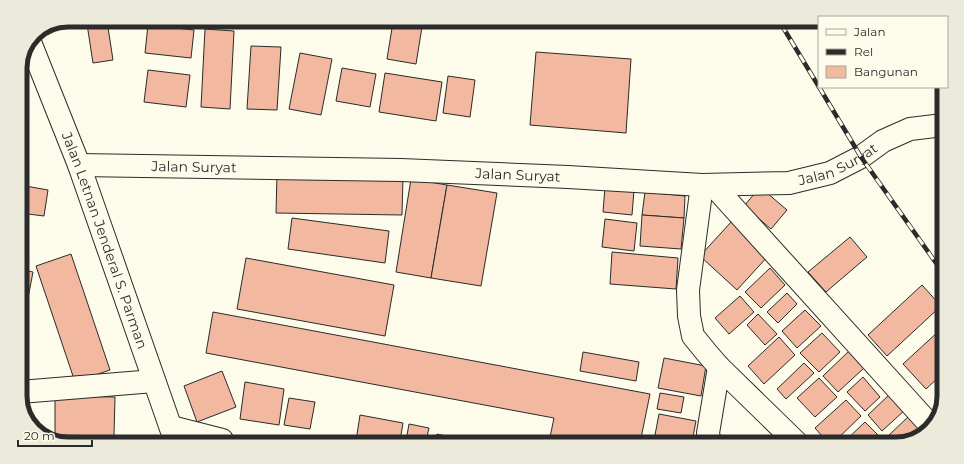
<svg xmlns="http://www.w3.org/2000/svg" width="964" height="464" font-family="Montserrat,sans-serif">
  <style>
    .building { fill: #f2b8a0; stroke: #2b2b2b }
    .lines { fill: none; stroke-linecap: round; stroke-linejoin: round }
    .minor-casing { stroke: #2b2b2b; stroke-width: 24 }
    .trunk-casing { stroke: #2b2b2b; stroke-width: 24 }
    .minor { stroke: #fdfbea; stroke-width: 22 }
    .trunk { stroke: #fdfbea; stroke-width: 22 }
    .rail-casing { stroke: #2b2b2b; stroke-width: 4.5 }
    .rail { stroke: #fdfbea; stroke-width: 3; stroke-dasharray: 9; stroke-linecap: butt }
    .labels { text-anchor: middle; stroke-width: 3; stroke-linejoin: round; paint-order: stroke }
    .street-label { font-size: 14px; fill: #2b2b2b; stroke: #fdfbea }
    .rim { fill: none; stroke: #2b2b2b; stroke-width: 5 }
  </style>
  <rect width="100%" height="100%" fill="#fdfbea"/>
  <g class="building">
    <polygon points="107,21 113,60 93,63 87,24"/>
    <polygon points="393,22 422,27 416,64 387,59"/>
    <polygon points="148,25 194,30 191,58 145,53"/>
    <polygon points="205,29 234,31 230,109 201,107"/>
    <polygon points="251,46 281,47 277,110 247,109"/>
    <polygon points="536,52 631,59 626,133 530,125"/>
    <polygon points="300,53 332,59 321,115 289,109"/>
    <polygon points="342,68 376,74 370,107 336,101"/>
    <polygon points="148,70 190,75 186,107 144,102"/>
    <polygon points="385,73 442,82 436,121 379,112"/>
    <polygon points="448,76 475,80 470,117 443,113"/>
    <polygon points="277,173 403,176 402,215 276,213"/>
    <polygon points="411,179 447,185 431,278 396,272"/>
    <polygon points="20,185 48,190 44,216 20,213"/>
    <polygon points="447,185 497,193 481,286 431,278"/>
    <polygon points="605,187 634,190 632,215 603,212"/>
    <polygon points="760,187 787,210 771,229 744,206"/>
    <polygon points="645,192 685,196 684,218 642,215"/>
    <polygon points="642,215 684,218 681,249 640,246"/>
    <polygon points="292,218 389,231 385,263 288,249"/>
    <polygon points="605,219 637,223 634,251 602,247"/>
    <polygon points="732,221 769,255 737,290 700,256"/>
    <polygon points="850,237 867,257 826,292 808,272"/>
    <polygon points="612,252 678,258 676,289 610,284"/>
    <polygon points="71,254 110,370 75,382 36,266"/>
    <polygon points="246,258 394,285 385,336 237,309"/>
    <polygon points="770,268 785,285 761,308 745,292"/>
    <polygon points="20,269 33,272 20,340"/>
    <polygon points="922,285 941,306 887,356 868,335"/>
    <polygon points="787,293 797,304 778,323 767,312"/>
    <polygon points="740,296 754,312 729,334 715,318"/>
    <polygon points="805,310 821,326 797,348 782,331"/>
    <polygon points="213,312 650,394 640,443 549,442 554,418 206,353"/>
    <polygon points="758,314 777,334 765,345 747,325"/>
    <polygon points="940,330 940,376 926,389 903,364"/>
    <polygon points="822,333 840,352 819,372 800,353"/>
    <polygon points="779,337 795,355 764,384 748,366"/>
    <polygon points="849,351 864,368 838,392 823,376"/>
    <polygon points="583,352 639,362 636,381 580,371"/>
    <polygon points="664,358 706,366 701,396 658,388"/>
    <polygon points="804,363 814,373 786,399 777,389"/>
    <polygon points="222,371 236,407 197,422 184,386"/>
    <polygon points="863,377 880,397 865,411 847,392"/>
    <polygon points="819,378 837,397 815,417 797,398"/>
    <polygon points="245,382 284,389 279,425 240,419"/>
    <polygon points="660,393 684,397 681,413 657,409"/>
    <polygon points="891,393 906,409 882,431 868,415"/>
    <polygon points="55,396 115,397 114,436 55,435"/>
    <polygon points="289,398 315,402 310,429 284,425"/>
    <polygon points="846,400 861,416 832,444 829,444 815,428"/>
    <polygon points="659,414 696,421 692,442 655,435"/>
    <polygon points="360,415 403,423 400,441 356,441"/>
    <polygon points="910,415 925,432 920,437 894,444 887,437"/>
    <polygon points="865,422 879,436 871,444 842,444"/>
    <polygon points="409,424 429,428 426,441 406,441"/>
    <polygon points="437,434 474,442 436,441"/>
  </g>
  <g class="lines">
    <defs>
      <g id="minor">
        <path id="s1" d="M79 165 401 170 568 177 702 185 789 183 830 173 861 157 883 141 910 129 943 125"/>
        <polyline points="702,185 688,290 689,316 693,336 706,352 719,367 797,443"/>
        <polyline points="713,185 931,426"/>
        <polyline points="20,392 154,381"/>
        <polyline points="171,427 222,440"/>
        <polyline points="712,443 709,439 708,433 719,367"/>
      </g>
      <g id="trunk">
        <path id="s2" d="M30 42 79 165 175 440"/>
      </g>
    </defs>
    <use href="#minor" class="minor-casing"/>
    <use href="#trunk" class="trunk-casing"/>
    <use href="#minor" class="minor"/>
    <use href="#trunk" class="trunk"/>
    <defs>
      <g id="rail">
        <polyline points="781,24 819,87"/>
        <polyline points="819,87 861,157 941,270"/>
      </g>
    </defs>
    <use href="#rail" class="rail-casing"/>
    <use href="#rail" class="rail"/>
  </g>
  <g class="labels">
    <g class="street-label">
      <text dy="5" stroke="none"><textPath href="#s1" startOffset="763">Jalan Suryat</textPath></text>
      <text dy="5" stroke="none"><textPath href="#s1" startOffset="115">Jalan Suryat</textPath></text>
      <text dy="5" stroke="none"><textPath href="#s1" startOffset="439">Jalan Suryat</textPath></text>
      <text dy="5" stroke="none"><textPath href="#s2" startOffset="212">Jalan Letnan Jenderal S. Parman</textPath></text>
    </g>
  </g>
  <path d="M0 0H964V464H0ZM68 27H896A41 41 0 0 1 937 68V396A41 41 0 0 1 896 437H68A41 41 0 0 1 27 396V68A41 41 0 0 1 68 27Z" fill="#eceadb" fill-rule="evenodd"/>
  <path class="rim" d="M68 27H896A41 41 0 0 1 937 68V396A41 41 0 0 1 896 437H68A41 41 0 0 1 27 396V68A41 41 0 0 1 68 27Z"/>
  <rect x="818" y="16" width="130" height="72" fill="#fdfbea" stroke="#a9a89e"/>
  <rect x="826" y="29" width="20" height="6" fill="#fdfbea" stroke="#a9a89e"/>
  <text x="854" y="36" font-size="12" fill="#2b2b2b">Jalan</text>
  <rect x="826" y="49" width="20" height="6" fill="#2b2b2b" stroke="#a9a89e"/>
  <text x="854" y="56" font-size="12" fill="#2b2b2b">Rel</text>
  <rect x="826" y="66" width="20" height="12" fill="#f2b8a0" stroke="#a9a89e"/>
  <text x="854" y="76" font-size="12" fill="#2b2b2b">Bangunan</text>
  <path d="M18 440v6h74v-6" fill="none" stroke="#2b2b2b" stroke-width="2"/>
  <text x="24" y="440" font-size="12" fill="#2b2b2b" stroke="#fdfbea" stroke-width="3" paint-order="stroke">20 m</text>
</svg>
